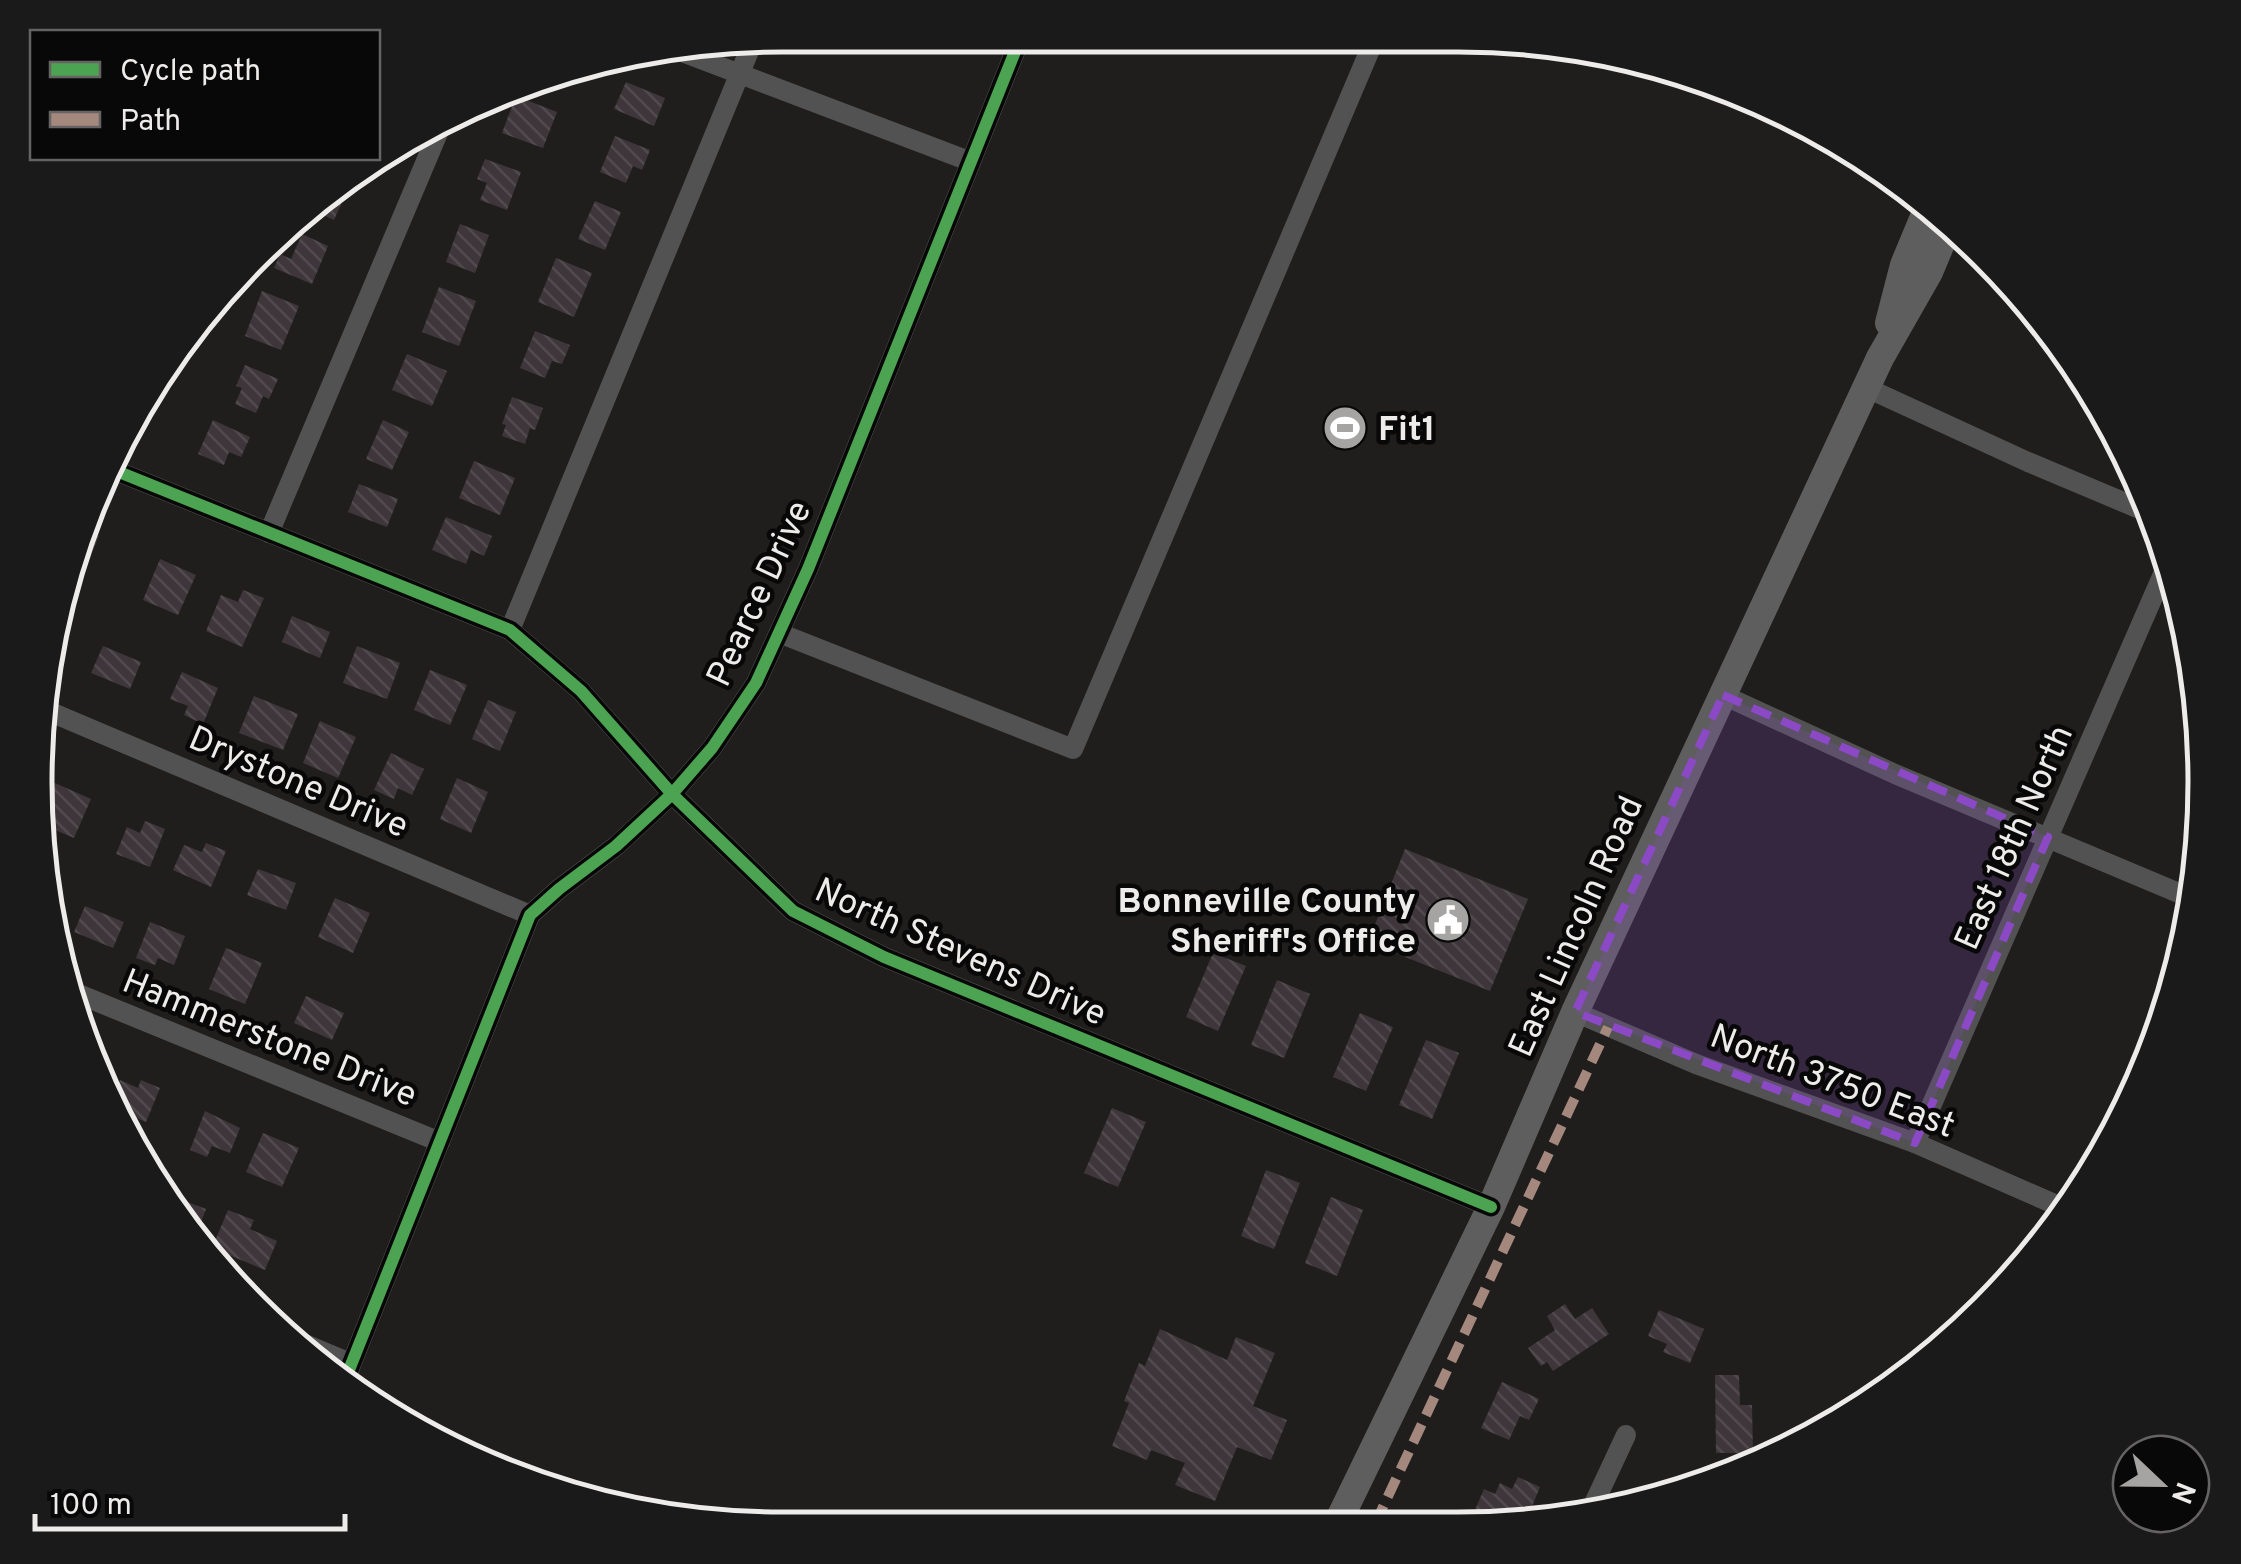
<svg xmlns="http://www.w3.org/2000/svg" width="2241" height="1564" font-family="Overpass,sans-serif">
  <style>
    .building { fill: url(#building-back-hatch) }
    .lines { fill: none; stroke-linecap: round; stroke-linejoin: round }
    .street { stroke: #525252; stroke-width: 20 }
    .secondary { stroke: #5e5e5e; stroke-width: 28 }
    .quiet { stroke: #a5887d; stroke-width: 10; stroke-dasharray: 20 10; stroke-linecap: butt }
    .cycleway-casing { stroke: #090808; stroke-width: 19 }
    .cycleway { stroke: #4ca352; stroke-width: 12 }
    .marked { fill: #8c49c6; fill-opacity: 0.2; stroke: #8c49c6; stroke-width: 8; stroke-dasharray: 20 12; stroke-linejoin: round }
    .labels { text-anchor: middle; stroke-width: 9; stroke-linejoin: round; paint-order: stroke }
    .poi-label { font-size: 35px; font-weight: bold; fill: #eeeceb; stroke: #090808; text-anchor: start }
    .street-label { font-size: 35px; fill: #eeeceb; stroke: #090808 }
    .rim { fill: none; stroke: #eeeceb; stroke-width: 5 }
  </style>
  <defs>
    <pattern id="building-back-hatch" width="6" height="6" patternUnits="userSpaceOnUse" patternTransform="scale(2.5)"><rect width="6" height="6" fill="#3e363a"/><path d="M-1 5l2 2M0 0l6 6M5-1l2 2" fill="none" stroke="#514a4d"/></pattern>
  </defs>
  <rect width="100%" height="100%" fill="#201e1d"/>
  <g class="building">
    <polygon points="567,70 559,89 542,82"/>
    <polygon points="626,82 665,98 654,126 614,109"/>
    <polygon points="516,96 557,112 543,148 502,133"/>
    <polygon points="615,136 650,150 642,170 633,166 626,183 600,172"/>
    <polygon points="485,159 521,172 507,210 480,200 487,183 477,179"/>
    <polygon points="344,181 350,184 334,220 312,210"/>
    <polygon points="595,201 621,212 605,250 578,239"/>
    <polygon points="460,224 489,235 475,273 446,262"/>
    <polygon points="302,234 328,246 312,284 274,268 280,254 291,259"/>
    <polygon points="556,258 592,273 574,317 538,302"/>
    <polygon points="439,287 476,301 459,346 422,332"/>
    <polygon points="262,291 299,306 281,350 245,336"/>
    <polygon points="535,331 570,345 562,364 552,361 545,378 520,368"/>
    <polygon points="407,354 447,371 432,406 392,390"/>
    <polygon points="245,365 278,379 269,399 263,396 256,413 235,404 242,388 236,386"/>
    <polygon points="512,397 543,408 535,430 530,428 525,444 502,436 506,425 502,424"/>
    <polygon points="153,398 158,400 148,426 138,422"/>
    <polygon points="213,420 250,437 241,457 229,452 224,465 198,454"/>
    <polygon points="383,420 409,432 392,470 366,459"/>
    <polygon points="474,461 515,478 500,515 459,498"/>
    <polygon points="359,484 398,499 387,527 348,512"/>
    <polygon points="446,517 492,536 484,556 471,550 466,564 432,550"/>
    <polygon points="83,529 99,536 75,592 67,588"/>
    <polygon points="160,559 196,575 178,615 143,600"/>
    <polygon points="243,590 264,598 242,647 206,631 221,595 238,602"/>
    <polygon points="292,616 330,632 320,658 282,642"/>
    <polygon points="58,623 65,625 51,663 47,662"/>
    <polygon points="103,646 141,662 130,689 91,673"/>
    <polygon points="357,646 400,663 387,699 343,683"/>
    <polygon points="430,670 467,685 450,725 414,710"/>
    <polygon points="182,672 218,688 203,724 184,715 188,706 170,699"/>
    <polygon points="254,696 298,714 283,750 239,733"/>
    <polygon points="488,700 516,712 500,751 472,739"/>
    <polygon points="320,721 356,737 338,778 303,763"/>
    <polygon points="391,753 424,769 412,795 398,788 394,799 374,790"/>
    <polygon points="457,778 488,792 471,833 440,819"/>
    <polygon points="55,783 91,799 74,838 41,824 41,814"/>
    <polygon points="145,821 165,829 150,867 116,854 127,827 140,833"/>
    <polygon points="206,843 226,851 211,887 173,870 184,845 202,852"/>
    <polygon points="1405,849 1528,899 1490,991 1368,942"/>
    <polygon points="258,869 296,883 286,910 247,895"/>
    <polygon points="42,881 57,888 50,907"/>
    <polygon points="335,898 370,913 353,953 318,937"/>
    <polygon points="85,906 124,922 113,948 74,932"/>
    <polygon points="150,922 185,936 174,965 158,958 155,965 136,958"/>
    <polygon points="226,948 262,963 245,1004 209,989"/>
    <polygon points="1213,953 1246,966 1218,1031 1186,1017"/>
    <polygon points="1277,980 1310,994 1284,1058 1251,1045"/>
    <polygon points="306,996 344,1013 332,1040 294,1023"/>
    <polygon points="1360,1013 1393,1027 1366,1091 1333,1077"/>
    <polygon points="1426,1040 1459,1053 1432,1119 1399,1105"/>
    <polygon points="120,1080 138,1088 141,1080 160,1088 146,1122 110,1107"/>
    <polygon points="1112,1108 1146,1122 1118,1187 1084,1173"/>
    <polygon points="205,1111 240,1128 230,1153 212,1146 207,1157 190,1150"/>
    <polygon points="263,1133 299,1148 282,1187 246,1172"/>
    <polygon points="1266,1170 1300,1183 1274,1249 1241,1236"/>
    <polygon points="166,1194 206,1209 196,1235 194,1234"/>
    <polygon points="1331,1197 1363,1210 1337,1276 1305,1263"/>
    <polygon points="228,1210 254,1220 250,1229 277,1241 265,1270 212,1248"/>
    <polygon points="1565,1304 1575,1319 1592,1308 1609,1334 1553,1371 1547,1362 1541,1366 1528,1348 1555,1330 1547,1316"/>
    <polygon points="1659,1310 1704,1329 1690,1363 1663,1352 1667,1344 1648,1336"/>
    <polygon points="1160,1329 1227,1360 1236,1337 1275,1353 1253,1406 1287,1420 1271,1460 1237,1447 1215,1501 1175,1485 1185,1463 1151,1450 1147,1460 1112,1446 1129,1403 1124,1401 1139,1363 1145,1366"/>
    <polygon points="1715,1375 1739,1375 1740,1405 1752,1405 1753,1453 1716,1453"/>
    <polygon points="1502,1382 1539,1399 1529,1420 1520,1416 1509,1440 1481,1428"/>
    <polygon points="1518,1477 1540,1487 1526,1521 1482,1523 1485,1515 1475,1510 1484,1489 1495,1494 1500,1483 1512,1489"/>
  </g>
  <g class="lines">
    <g class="street">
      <polyline points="674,49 969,161"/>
      <polyline points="1867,388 2028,462 2154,515"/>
      <polyline points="109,468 510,630 581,691 672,794 793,911 884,957 1491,1207"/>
      <polyline points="269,533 440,128"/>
      <polyline points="510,630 754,39"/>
      <polyline points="779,633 1073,749 1372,45"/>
      <polyline points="1723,695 1895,774 2193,899"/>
      <polyline points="41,708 530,915"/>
      <polyline points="76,993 440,1142"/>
      <polyline points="1575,1012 1696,1064 1915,1143 2068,1210"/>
      <polyline points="1915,1143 2170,558"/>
      <polyline points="288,1337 350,1363"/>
      <polyline points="343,1385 530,915 559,889 616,846 672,794 712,748 756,683 808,569 1020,39"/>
      <polyline points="1590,1512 1626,1435"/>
    </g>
    <g class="secondary">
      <polyline points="1889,323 1904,265 1926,212"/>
      <polyline points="1337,1524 1491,1207 1575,1012 1880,358 1929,272 1947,229"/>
    </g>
    <polyline class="quiet" points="1375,1524 1608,1027"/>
    <defs>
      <g id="cycleway">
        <polyline points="109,468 510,630 581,691 672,794 793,911 884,957 1491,1207"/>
        <polyline points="343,1385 530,915 559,889 616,846 672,794 712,748 756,683 808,569 1020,39"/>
      </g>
    </defs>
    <use href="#cycleway" class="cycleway-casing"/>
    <use href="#cycleway" class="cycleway"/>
  </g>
  <path class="marked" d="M1723 695 2048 837 1915 1143 1575 1012Z"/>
  <defs>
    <symbol id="stadium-disc" viewBox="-11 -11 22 22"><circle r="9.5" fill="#a6a4a3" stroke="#090808"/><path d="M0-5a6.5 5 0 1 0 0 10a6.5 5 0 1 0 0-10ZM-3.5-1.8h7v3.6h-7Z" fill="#fff"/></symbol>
    <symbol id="civic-disc" viewBox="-11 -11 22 22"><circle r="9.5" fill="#a6a4a3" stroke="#090808"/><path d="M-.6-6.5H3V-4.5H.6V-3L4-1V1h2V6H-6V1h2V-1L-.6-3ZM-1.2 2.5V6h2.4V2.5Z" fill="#fff"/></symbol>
  </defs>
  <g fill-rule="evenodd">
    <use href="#stadium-disc" x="1320" y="403" width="50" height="50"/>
    <use href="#civic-disc" x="1423" y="895" width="50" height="50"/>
  </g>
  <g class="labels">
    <g class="poi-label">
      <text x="1378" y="440">Fit1</text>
      <text x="1416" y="912" text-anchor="end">Bonneville County<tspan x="1416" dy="40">Sheriff's Office</tspan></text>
    </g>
    <g class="street-label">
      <text transform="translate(758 593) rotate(-65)" y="12">Pearce Drive</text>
      <text transform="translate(299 781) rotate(23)" y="12">Drystone Drive</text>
      <text transform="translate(2013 837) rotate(-66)" y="12">East 18th North</text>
      <text transform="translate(1575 926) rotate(-66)" y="12">East Lincoln Road</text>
      <text transform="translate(961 951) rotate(24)" y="12">North Stevens Drive</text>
      <text transform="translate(270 1037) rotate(22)" y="12">Hammerstone Drive</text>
      <text transform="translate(1833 1080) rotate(21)" y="12">North 3750 East</text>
    </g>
  </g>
  <path d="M0 0H2241V1564H0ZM782 52H1458A730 730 0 0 1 2188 782V782A730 730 0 0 1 1458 1512H782A730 730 0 0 1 52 782V782A730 730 0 0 1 782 52Z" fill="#1b1a1a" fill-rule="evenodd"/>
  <path class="rim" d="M782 52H1458A730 730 0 0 1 2188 782V782A730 730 0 0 1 1458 1512H782A730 730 0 0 1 52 782V782A730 730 0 0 1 782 52Z"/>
  <rect x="30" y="30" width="350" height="130" fill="#090808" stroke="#656363" stroke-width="2.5"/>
  <rect x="50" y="62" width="50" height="15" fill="#4ca352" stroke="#656363" stroke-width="2.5"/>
  <text x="120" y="80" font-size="30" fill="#eeeceb">Cycle path</text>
  <rect x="50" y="112" width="50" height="15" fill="#a5887d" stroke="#656363" stroke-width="2.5"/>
  <text x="120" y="130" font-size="30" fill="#eeeceb">Path</text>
  <g transform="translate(2161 1484) rotate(112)"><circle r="48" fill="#090808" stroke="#656363" stroke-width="2.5"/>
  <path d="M0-8L18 38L0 25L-18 38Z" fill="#a6a4a3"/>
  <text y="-15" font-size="28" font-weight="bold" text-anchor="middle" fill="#eeeceb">N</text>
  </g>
  <path d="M35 1514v15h310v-15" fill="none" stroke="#eeeceb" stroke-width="5"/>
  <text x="50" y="1514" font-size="30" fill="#eeeceb" stroke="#090808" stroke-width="8" paint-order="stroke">100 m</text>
</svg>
